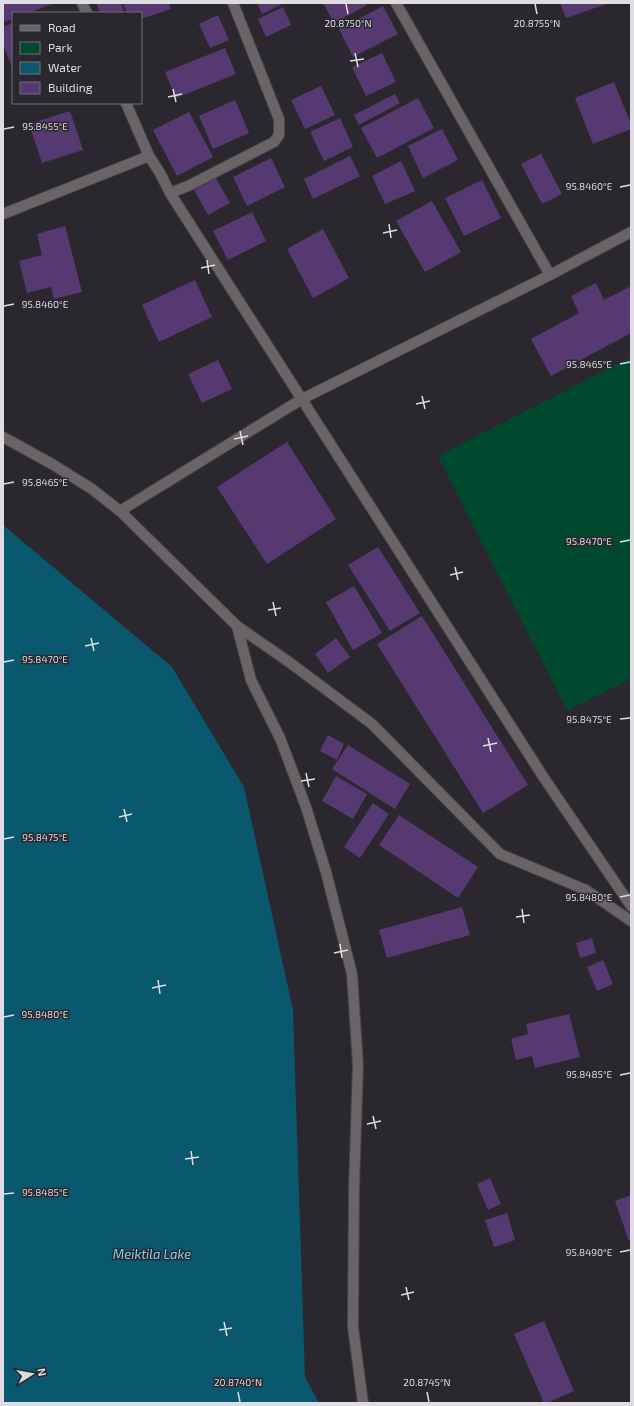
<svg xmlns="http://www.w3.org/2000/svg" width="634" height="1406" font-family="'Exo 2',sans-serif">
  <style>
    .green { fill: #00482e }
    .water { fill: #0a586e }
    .building { fill: #573971 }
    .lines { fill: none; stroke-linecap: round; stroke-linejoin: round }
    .minor-casing { stroke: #48444c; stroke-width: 12 }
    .tertiary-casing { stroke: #48444c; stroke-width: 12 }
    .minor { stroke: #696465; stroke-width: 10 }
    .tertiary { stroke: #696465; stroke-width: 10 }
    .ticks { fill: none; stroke: #dfdde2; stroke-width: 1.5 }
    .labels { text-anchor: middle; stroke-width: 3; stroke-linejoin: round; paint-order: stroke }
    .water-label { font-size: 13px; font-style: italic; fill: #77d4f6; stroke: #2b272f }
    .ticks-label { font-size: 10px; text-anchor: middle; fill: #dfdde2; stroke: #2b272f; stroke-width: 3; stroke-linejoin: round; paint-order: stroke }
  </style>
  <rect width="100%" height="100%" fill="#2b272f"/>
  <polygon class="green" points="631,357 631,679 567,711 438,456"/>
  <polygon class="water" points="3,525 172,667 244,787 293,1010 305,1377 319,1403 3,1403"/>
  <g class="building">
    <polygon points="3,3 55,3 28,13 13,13 13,19 3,22"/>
    <polygon points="96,3 121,3 124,13 100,13"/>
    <polygon points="123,3 169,3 171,9 141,19 141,13 127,13"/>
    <polygon points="257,3 284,3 262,14"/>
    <polygon points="323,3 366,3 367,5 334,23"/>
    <polygon points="560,3 609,3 566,18"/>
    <polygon points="383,6 398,34 353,57 339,29"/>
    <polygon points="283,7 291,25 266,37 258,19"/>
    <polygon points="218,15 229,40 210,48 199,24"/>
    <polygon points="13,23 13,70 3,44 3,27"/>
    <polygon points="225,48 236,74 176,98 165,72"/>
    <polygon points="382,53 396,82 366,96 352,67"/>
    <polygon points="614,82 631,124 631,129 593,144 575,98"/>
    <polygon points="321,86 335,115 305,129 291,100"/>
    <polygon points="395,94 400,103 359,125 354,115"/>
    <polygon points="418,98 434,128 377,158 361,128"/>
    <polygon points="235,100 249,133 213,149 199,116"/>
    <polygon points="70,111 83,150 42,163 29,124"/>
    <polygon points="189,112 213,157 177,176 153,130"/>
    <polygon points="340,118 353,147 324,161 310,132"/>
    <polygon points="442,129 458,160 423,178 408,146"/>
    <polygon points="541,154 562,194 542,204 521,164"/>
    <polygon points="350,156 360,176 313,199 304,179"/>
    <polygon points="271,158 285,187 247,206 233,177"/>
    <polygon points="401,161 415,191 385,204 372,176"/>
    <polygon points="216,178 230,203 208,215 194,190"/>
    <polygon points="482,180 501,218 464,236 445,198"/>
    <polygon points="432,201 461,252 425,272 396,221"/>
    <polygon points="252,212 266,241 228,260 213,231"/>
    <polygon points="65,226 82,292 54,299 51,287 27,293 19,261 42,255 37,234"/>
    <polygon points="323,229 349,278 313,298 287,249"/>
    <polygon points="195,280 212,317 159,342 142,305"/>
    <polygon points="596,283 604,300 631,286 631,333 551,376 531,339 579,313 571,296"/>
    <polygon points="218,360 232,389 202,403 188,374"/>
    <polygon points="287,442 336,519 267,564 217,487"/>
    <polygon points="378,547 420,613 390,631 348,565"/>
    <polygon points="354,586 382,633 353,650 326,602"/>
    <polygon points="422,616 528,785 483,813 377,644"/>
    <polygon points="336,638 350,657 328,673 315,654"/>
    <polygon points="328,735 344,744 337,760 320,751"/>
    <polygon points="348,745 410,784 395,809 332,769"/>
    <polygon points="336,776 367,794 353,819 322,801"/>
    <polygon points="373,803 389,814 360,858 344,847"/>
    <polygon points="399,815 478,867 458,898 379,845"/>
    <polygon points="462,907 470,935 387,958 379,930"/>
    <polygon points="592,938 596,953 580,958 576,943"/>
    <polygon points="603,960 613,984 597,991 587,967"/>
    <polygon points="569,1014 580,1057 535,1068 532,1056 516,1060 511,1039 528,1034 526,1024"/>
    <polygon points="490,1178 501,1204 488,1210 477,1184"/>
    <polygon points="631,1195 631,1240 629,1241 615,1201"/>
    <polygon points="507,1213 515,1240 494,1247 485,1220"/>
    <polygon points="544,1321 574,1391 547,1403 544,1403 514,1334"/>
  </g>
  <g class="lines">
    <defs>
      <g id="minor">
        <polyline points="82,3 87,13"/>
        <polyline points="396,3 550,275"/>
        <polyline points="126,103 149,156 160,173 170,193 544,778 631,906"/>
        <polyline points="170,193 188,186 274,142 279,135 279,119 233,3"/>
        <polyline points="3,214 149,156"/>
        <polyline points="120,511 302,399 550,275 631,232"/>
        <polyline points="237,626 251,680 280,738 306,807 326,872 352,974 358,1065 354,1188 353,1327 363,1403"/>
      </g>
      <polyline id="tertiary" points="3,437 52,464 92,489 120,511 237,626 289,662 372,724 500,854 586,890 631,921"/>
    </defs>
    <use href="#minor" class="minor-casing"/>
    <use href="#tertiary" class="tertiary-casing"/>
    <use href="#minor" class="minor"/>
    <use href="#tertiary" class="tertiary"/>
  </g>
  <path class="ticks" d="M346 4 348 14M535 4 537 14M355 53 358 67M350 61 364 59M173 89 176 102M168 97 182 94M4 129 14 127M620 187 630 185M389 224 391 238M383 233 397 230M207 260 209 274M201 268 215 265M4 306 14 304M620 364 630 362M422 396 425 409M416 404 430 401M240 431 243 445M234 439 248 436M4 484 14 482M620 542 630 540M455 567 458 580M450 575 463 572M273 602 276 616M268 610 281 608M91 638 94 651M85 646 99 643M4 662 14 660M620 719 630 718M488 738 491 752M483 746 497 743M306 773 309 787M301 781 315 779M124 809 127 822M119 817 132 814M4 839 14 837M620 897 630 895M522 909 524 923M516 917 530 915M340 944 342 958M334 953 348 950M158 980 160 994M152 988 166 985M4 1017 14 1015M620 1075 630 1073M373 1116 376 1129M367 1124 381 1121M191 1151 193 1165M185 1159 199 1157M4 1194 14 1193M620 1252 630 1250M406 1287 409 1300M401 1295 414 1292M224 1322 227 1336M219 1330 232 1328M238 1392 240 1402M427 1392 429 1402"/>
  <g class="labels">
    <g class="water-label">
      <text x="152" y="1259">Meiktila Lake</text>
    </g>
  </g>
  <g class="ticks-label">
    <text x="348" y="27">20.8750°N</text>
    <text x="537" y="27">20.8755°N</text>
    <text x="45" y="130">95.8455°E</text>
    <text x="589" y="190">95.8460°E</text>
    <text x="45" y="308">95.8460°E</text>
    <text x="589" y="368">95.8465°E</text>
    <text x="45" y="486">95.8465°E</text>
    <text x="589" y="545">95.8470°E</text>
    <text x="45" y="663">95.8470°E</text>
    <text x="589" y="723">95.8475°E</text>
    <text x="45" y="841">95.8475°E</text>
    <text x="589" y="901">95.8480°E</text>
    <text x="45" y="1018">95.8480°E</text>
    <text x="589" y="1078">95.8485°E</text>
    <text x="45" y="1196">95.8485°E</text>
    <text x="589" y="1256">95.8490°E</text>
    <text x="238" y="1386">20.8740°N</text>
    <text x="427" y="1386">20.8745°N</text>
  </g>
  <rect width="634" height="1406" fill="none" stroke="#dfdde2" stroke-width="8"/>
  <rect x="12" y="12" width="130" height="92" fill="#2b272f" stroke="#737077"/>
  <rect x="20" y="25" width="20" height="6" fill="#696465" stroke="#737077"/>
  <text x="48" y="32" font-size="12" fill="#dfdde2">Road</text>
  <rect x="20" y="42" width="20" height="12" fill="#00482e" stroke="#737077"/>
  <text x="48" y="52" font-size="12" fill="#dfdde2">Park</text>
  <rect x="20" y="62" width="20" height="12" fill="#0a586e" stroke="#737077"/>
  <text x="48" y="72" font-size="12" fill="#dfdde2">Water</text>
  <rect x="20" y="82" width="20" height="12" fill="#573971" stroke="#737077"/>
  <text x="48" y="92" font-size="12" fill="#dfdde2">Building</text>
  <g transform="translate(32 1374) rotate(79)" stroke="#2b272f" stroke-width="3" paint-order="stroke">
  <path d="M0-3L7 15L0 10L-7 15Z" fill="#dfdde2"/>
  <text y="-6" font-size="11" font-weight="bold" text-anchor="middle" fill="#dfdde2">N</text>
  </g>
</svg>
